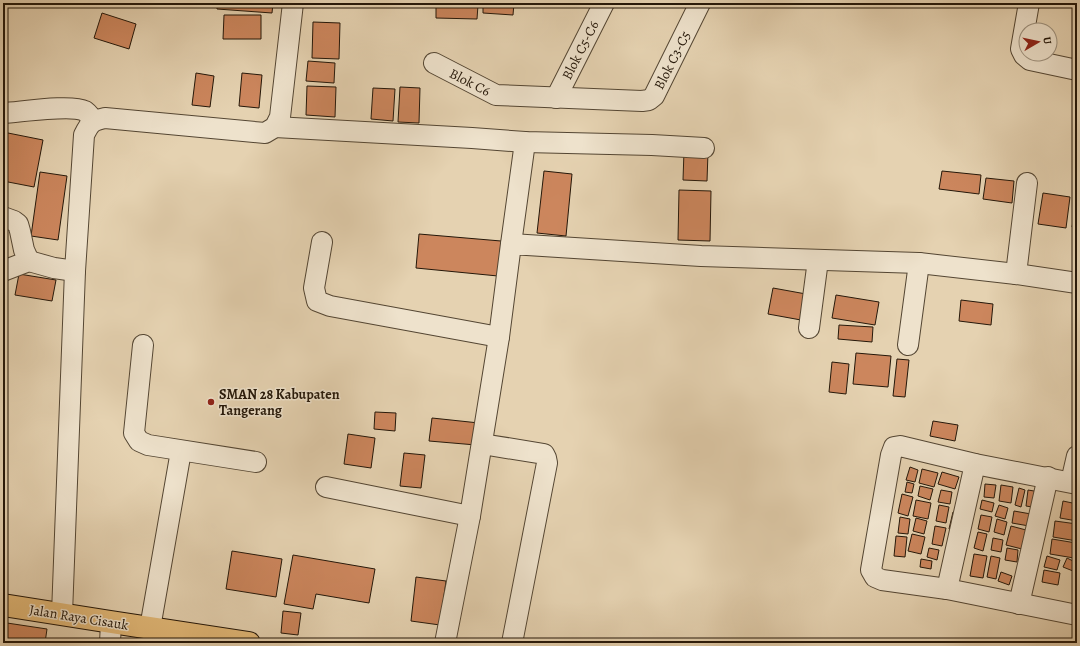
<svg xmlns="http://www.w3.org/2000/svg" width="1080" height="646" font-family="Alegreya,serif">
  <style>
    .building { fill: #cc865d; stroke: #241709 }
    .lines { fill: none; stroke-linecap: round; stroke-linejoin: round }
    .minor-casing { stroke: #544633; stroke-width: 22 }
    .major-casing { stroke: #241709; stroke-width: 24 }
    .minor { stroke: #eee2cc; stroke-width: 20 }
    .major { stroke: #e2b978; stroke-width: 22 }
    .poi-dot { fill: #8f2418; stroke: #eee2cc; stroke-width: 1.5 }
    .labels { text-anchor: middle; stroke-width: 3; stroke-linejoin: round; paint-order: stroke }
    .street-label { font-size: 14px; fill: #241709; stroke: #eee2cc }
    .poi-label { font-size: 14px; font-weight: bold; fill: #241709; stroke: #eee2cc; text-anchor: start }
  </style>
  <rect width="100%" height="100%" fill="#e5d2b1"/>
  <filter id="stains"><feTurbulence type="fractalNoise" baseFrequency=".005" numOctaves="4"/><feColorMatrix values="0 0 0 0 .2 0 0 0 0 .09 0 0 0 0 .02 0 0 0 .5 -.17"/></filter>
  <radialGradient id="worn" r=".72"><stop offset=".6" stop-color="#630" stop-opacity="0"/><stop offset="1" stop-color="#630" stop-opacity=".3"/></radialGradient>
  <g class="building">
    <polygon points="217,3 273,3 272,13 217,9"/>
    <polygon points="436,3 478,5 477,19 436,18"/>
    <polygon points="483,3 514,3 513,15 483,13"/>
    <polygon points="102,13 136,24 129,49 94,38"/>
    <polygon points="224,15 261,15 261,39 223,39"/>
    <polygon points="313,22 340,23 339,59 312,58"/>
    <polygon points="308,61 335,63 334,83 306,81"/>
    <polygon points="196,73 214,76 210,107 192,105"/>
    <polygon points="242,73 262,75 259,108 239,106"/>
    <polygon points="307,86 336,87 335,117 306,115"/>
    <polygon points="400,87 420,88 419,123 398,122"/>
    <polygon points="373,88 395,89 393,121 371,119"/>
    <polygon points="3,132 43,140 34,187 3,181"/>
    <polygon points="684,151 708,152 707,181 683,180"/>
    <polygon points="544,171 572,174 566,236 537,233"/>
    <polygon points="942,171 981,175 979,194 939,189"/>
    <polygon points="40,172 67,176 58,240 31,236"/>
    <polygon points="986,178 1014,181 1012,203 983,199"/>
    <polygon points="679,190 711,191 710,241 678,240"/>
    <polygon points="1043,193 1070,197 1066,228 1038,224"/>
    <polygon points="1077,198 1077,228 1072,227"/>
    <polygon points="419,234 501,241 498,276 416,268"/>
    <polygon points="19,274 56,280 52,301 15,295"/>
    <polygon points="773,288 806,294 801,320 768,314"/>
    <polygon points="836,295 879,302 875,325 832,318"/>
    <polygon points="961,300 993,304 991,325 959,321"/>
    <polygon points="839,325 873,327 872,342 838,339"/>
    <polygon points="856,353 891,356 888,387 853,384"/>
    <polygon points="897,359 909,360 905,397 893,396"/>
    <polygon points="832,362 849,364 846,394 829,392"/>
    <polygon points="375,412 396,413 395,431 374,429"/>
    <polygon points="432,418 479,423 476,445 429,441"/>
    <polygon points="933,421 958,425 955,441 930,436"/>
    <polygon points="348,434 375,438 371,468 344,464"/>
    <polygon points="404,453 425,455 421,488 400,486"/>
    <polygon points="910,467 918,470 915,482 906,480"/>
    <polygon points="922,469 938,473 934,487 919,483"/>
    <polygon points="942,472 959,477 955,489 938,484"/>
    <polygon points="907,482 914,484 912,493 905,492"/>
    <polygon points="985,484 996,485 994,498 984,497"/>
    <polygon points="1001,485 1013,487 1011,503 999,501"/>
    <polygon points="920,486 933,489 930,500 918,496"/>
    <polygon points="1019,488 1025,490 1021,507 1015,505"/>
    <polygon points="941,490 952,492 950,504 938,502"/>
    <polygon points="1028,490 1040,492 1038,508 1026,506"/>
    <polygon points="902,494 913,497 908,516 898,513"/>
    <polygon points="916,500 931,503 928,519 913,516"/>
    <polygon points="982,500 994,503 992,512 980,509"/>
    <polygon points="1063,501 1077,504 1077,521 1060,518"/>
    <polygon points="939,505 949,507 946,523 936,521"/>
    <polygon points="999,505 1008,508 1005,519 995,516"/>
    <polygon points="1014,511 1031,514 1029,526 1012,523"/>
    <polygon points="953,512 959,513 955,530 949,529"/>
    <polygon points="981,515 992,517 989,532 978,529"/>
    <polygon points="900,517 910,519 908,534 898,533"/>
    <polygon points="916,518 927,521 924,534 913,531"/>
    <polygon points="997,519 1007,522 1004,535 994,532"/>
    <polygon points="1055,521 1077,524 1077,541 1053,537"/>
    <polygon points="935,526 946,528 942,546 932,544"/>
    <polygon points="1011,526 1026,530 1022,549 1006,545"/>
    <polygon points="978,532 987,534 983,551 974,548"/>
    <polygon points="912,534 925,537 921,554 908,551"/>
    <polygon points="896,536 907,537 905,557 894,556"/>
    <polygon points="993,538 1003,540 1001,552 991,550"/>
    <polygon points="1052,539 1076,543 1074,558 1050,554"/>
    <polygon points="929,548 939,550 937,560 927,557"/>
    <polygon points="1007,548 1018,550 1017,562 1005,560"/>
    <polygon points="232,551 282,559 276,597 226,589"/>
    <polygon points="974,554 987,556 983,578 970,576"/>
    <polygon points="293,555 375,569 369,603 316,594 313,609 284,604"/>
    <polygon points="991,556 1000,558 996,579 987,577"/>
    <polygon points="1047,556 1060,560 1057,570 1044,567"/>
    <polygon points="1067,558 1077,563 1073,571 1063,567"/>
    <polygon points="921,559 932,561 931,569 920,567"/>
    <polygon points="1044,570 1060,573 1058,585 1042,582"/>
    <polygon points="1001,572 1012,576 1009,585 998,581"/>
    <polygon points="416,577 446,581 440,625 411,621"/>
    <polygon points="283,611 301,613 298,635 281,633"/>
    <polygon points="7,623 47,629 45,643 5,643"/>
  </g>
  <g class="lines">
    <defs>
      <g id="minor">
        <polyline points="1029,3 1021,49 1024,55 1030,60 1077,70"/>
        <polyline points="434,63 496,95 642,101 649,100 654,96 700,3"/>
        <polyline points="556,98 604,3"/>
        <path d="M3 113C21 112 71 104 85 111 89 114 91 117 93 121"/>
        <polyline points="275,127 472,138 525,142 652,145 704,148"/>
        <polyline points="3,217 14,221 18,224 20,231 24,250 29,261"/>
        <polyline points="322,242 314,288 317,301 330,306 499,337"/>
        <polyline points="511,244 525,142"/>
        <polyline points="3,271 29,261 54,268 75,271"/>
        <polyline points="1016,274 1027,183"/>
        <polyline points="809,328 818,260"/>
        <polyline points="143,345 134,433 139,441 148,445 256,462"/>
        <polyline points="908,345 919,263"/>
        <polyline points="482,444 544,454 546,458 547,463 512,643"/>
        <polyline points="1071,482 1077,456"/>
        <polyline points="1077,484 975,464 900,446 894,447 891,455 871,570 875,577 882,580 947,589 1077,615"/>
        <polyline points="326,487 470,516"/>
        <polyline points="947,589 975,464"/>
        <polyline points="1019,604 1048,477"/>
        <path d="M62 614 75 271 84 135C90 123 91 121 105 118L265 133 275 127 280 117 293 3"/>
        <polyline points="150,628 181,451"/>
        <polyline points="110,643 111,622"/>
        <polyline points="445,643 470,516 499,337 511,244 701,256 919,263 1016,274 1077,283"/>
      </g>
      <polyline id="major" points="3,605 111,622 249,643"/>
    </defs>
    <use href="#minor" class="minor-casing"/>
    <use href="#major" class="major-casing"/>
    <use href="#minor" class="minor"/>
    <use href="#major" class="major"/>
  </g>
  <circle class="poi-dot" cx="211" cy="402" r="4"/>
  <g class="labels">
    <g class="street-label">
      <text transform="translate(580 50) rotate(-63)" y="5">Blok C5-C6</text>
      <text transform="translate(672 60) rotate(-63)" y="5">Blok C3-C5</text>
      <text transform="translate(470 82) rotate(27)" y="5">Blok C6</text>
      <text transform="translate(79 617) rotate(9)" y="5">Jalan Raya Cisauk</text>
    </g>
    <g class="poi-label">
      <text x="219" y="399">SMAN 28 Kabupaten<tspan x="219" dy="16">Tangerang</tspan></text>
    </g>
  </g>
  <rect width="1080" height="646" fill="none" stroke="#e5d2b1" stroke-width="16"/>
  <rect x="4" y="4" width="1072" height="638" fill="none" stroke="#241709" stroke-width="2"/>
  <rect x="8" y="8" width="1064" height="630" fill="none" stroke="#241709"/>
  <g transform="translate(1038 42) rotate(81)"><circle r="19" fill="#eee2cc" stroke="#9d917e"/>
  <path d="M0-3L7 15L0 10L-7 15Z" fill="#8f2418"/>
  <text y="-6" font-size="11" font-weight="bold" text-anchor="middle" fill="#241709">U</text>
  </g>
  <rect width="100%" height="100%" filter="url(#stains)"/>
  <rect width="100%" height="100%" fill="url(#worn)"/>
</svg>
